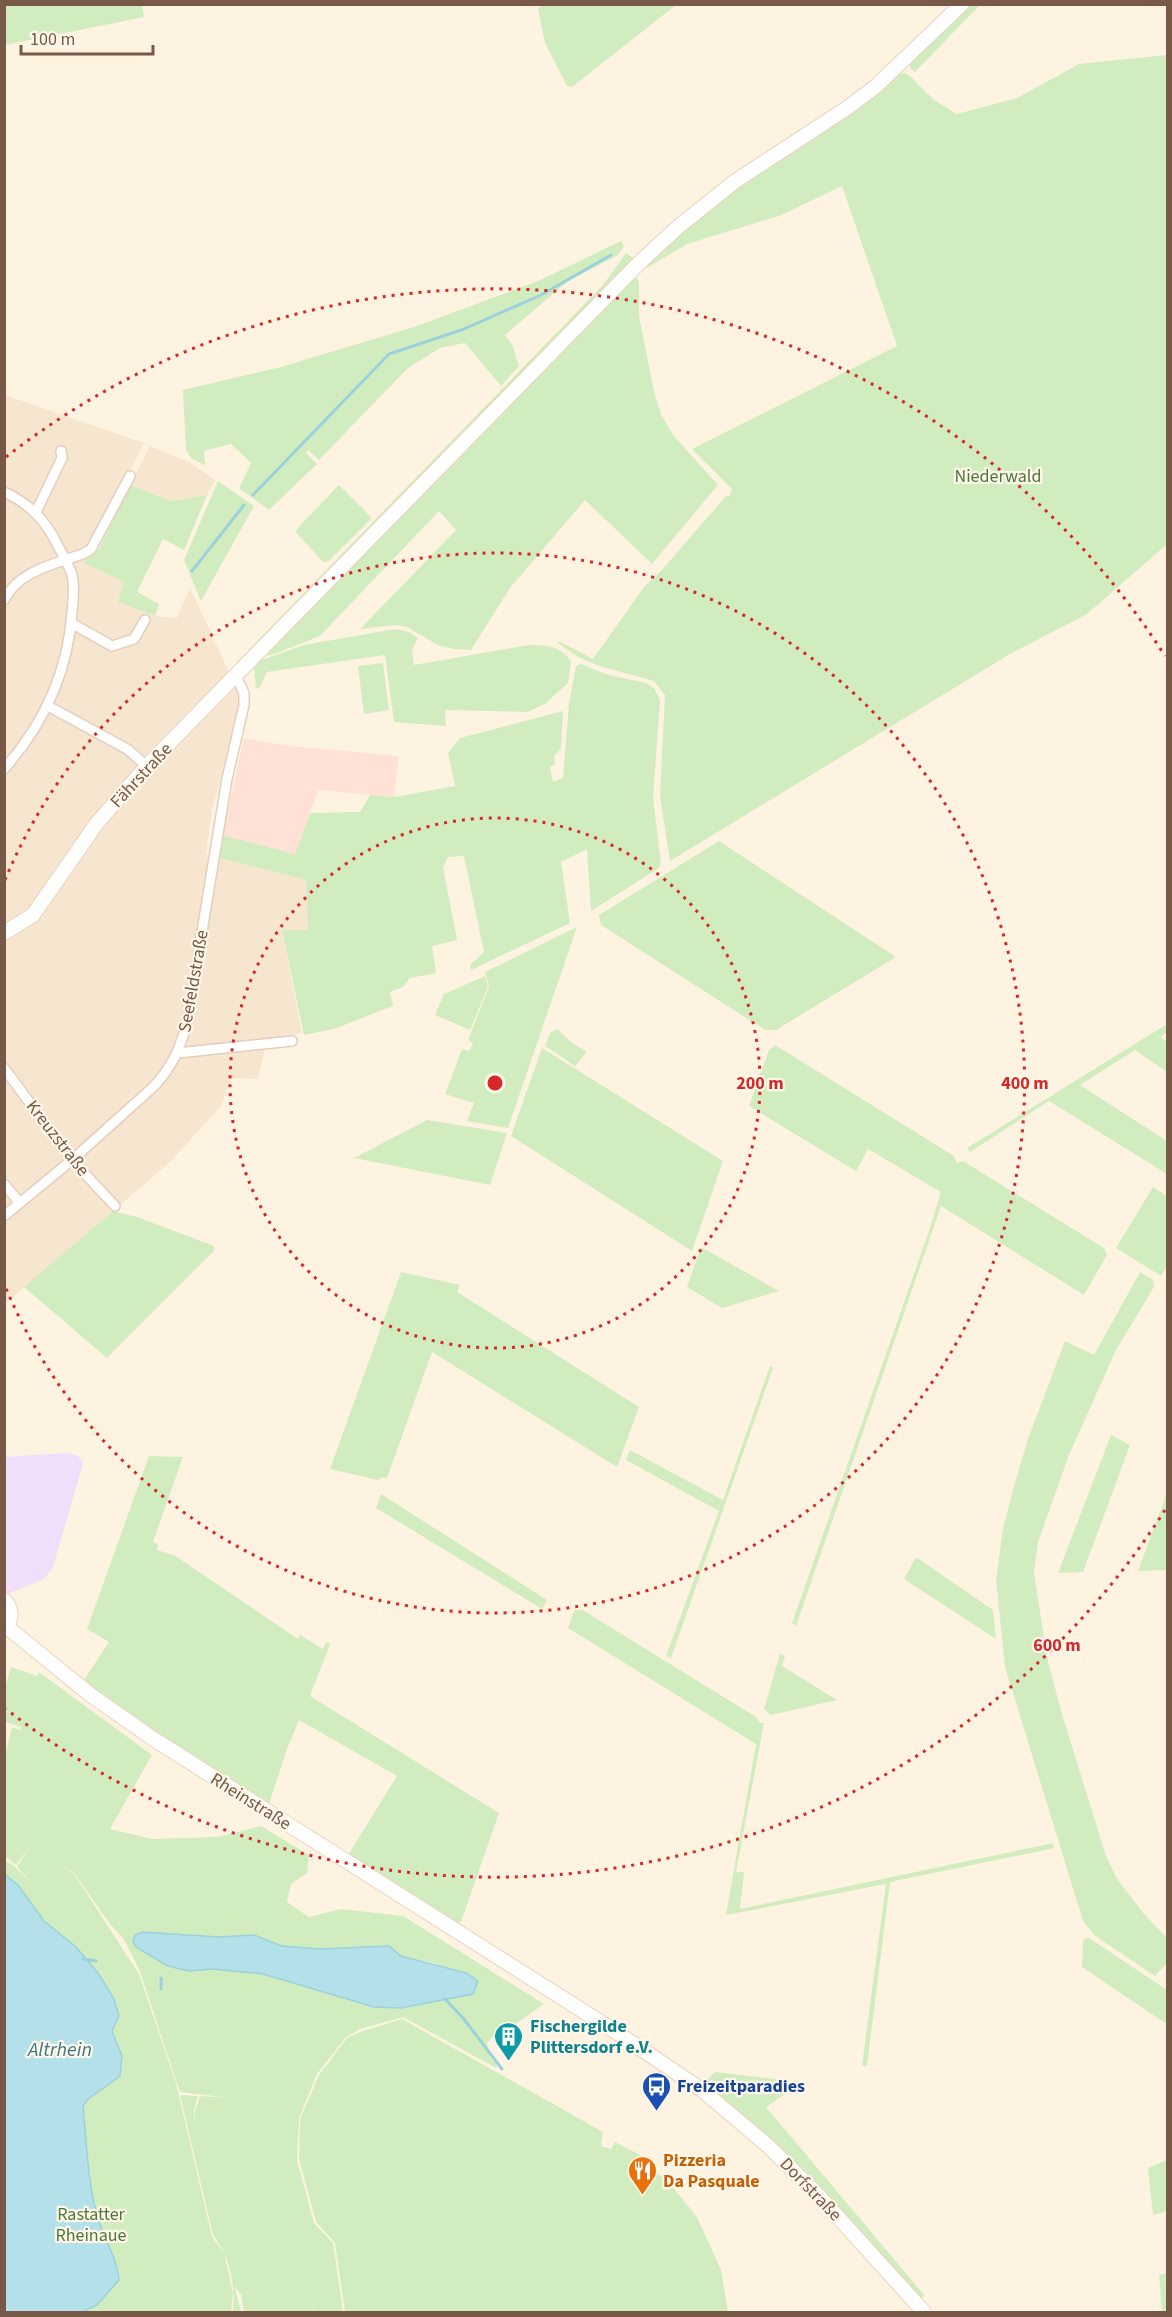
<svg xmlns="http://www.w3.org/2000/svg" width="1172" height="2317" font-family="'Source Sans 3',sans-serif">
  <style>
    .residential { fill: #f6e5cf }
    .commercial { fill: #ffe2d5 }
    .education { fill: #f0defa }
    .green { fill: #d1edbf; fill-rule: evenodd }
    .water { fill: #b4e1e9; stroke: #9ad1dc; stroke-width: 1.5 }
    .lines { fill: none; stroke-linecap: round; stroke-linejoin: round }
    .stream { stroke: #9ad1dc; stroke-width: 3 }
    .minor-casing { stroke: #e3cfbc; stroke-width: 12 }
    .secondary-casing { stroke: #ebd2bc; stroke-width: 16 }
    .minor { stroke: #fff; stroke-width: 9 }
    .secondary { stroke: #fff; stroke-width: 14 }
    .ring { fill: none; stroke: #d62828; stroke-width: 3; stroke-dasharray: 3 6 }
    .labels { text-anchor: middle; stroke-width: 4.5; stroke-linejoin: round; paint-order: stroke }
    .park-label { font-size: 18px; fill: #4c793a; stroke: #fff7ea }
    .street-label { font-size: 18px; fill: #785846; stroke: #fff7ea }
    .culture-label { font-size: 18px; font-weight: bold; fill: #0d838f; stroke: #fff7ea; text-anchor: start }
    .transit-label { font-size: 18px; font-weight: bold; fill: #164399; stroke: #fff7ea; text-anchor: start }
    .food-label { font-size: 18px; font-weight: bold; fill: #c56008; stroke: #fff7ea; text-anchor: start }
    .water-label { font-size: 20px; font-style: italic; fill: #3b7886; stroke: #fff7ea }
    .centre { fill: #d62828; stroke: #fff7ea; stroke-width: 3 }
    .ring-label { font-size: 18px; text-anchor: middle; font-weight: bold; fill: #d62828; stroke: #fff7ea; stroke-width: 4.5; stroke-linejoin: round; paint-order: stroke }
  </style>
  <rect width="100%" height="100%" fill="#fef3e1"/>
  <g class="residential">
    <polygon points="5,395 144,443 84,563 124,582 119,602 155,616 177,618 190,588 241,698 237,721 212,809 206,854 307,880 308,930 282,931 302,1033 267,1039 258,1079 232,1078 220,1107 171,1161 5,1304"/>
    <polygon points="150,446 189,462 215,480 207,495 171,501 130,485"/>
  </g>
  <polygon class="commercial" points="244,738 290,746 399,756 394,797 318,790 295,854 222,835"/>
  <polygon class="education" points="67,1453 78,1456 83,1463 53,1567 44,1579 10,1593 5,1592 5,1457"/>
  <g class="green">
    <polygon points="5,4 142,5 144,17 5,45"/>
    <polygon points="542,5 542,4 676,5 572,87 567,86 545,43 538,9"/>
    <polygon points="967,5 980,5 915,72 910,68 910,64"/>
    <polygon points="1167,55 1167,548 1165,546 1087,614 1010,654 670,861 660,796 665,695 654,681 599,666 578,657 558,643 559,641 593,659 644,587 660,572 727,495 729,497 732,489 692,449 897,346 842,186 779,216 687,244 647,268 650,260 711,204 848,115 899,74 905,73 910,76 934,100 957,114 1017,98 1079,64"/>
    <polygon points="621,241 624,246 618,255 567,282 505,335 512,344 519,366 501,386 465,343 440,348 408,368 319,460 308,450 306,453 317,464 269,510 239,488 251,463 231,444 204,451 205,465 191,458 186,450 183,390 281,367 414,327 538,281"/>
    <polygon points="626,253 633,258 633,262 236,667 236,663 603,285"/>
    <polygon points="632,278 638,279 639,284 639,316 655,396 661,414 673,435 718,485 652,564 585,500 510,588 471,650 454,649 438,645 407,627 397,625 360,629 456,530 439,511 320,636 269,656 266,653"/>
    <polygon points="218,481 254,506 201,601 184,560"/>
    <polygon points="130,485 171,501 207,495 184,550 163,539 137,592 159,604 155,616 118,602 124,582 84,563 87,556 99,549"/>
    <polygon points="339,485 371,517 371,519 329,561 323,562 295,531"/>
    <path d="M395 629 409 632 418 638 412 650 414 665 529 645C547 645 560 646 571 661L568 683 545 704 527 712 445 710 446 726 394 722 385 655 267 672 259 689 256 688 254 666 259 661 304 645Z"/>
    <polygon points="383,663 389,710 364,714 358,666"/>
    <polygon points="581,664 605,674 646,683 654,688 660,700 653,798 661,864 659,868 591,911 587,849 561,862 570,923 471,970 470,965 484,952 464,856 448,857 443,867 457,940 432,946 436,973 410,978 403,987 390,992 393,1006 334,1029 304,1035 282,930 308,930 306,880 220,858 222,835 295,854 310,813 360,812 370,795 394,797 455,786 448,753 460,738 563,711 561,749 554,756 555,764 550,767 553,782 563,778 569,703 576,666"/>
    <polygon points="719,841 896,957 776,1030 765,1030 601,925 599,915"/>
    <polygon points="577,927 509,1125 508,1128 467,1121 474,1103 445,1094 462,1049 469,1051 473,1043 468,1040 489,987 485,972"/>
    <polygon points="485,976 488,987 470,1030 435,1015 444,994"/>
    <polygon points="1167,1024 1167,1032 1161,1037 1167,1042 1167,1072 1135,1050 1080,1085 1167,1141 1167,1174 1049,1101 970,1152 967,1148"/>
    <polygon points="558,1029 572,1043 587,1052 575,1066 545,1046 551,1032"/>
    <polygon points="775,1045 954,1156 957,1163 963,1161 1104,1248 1107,1255 1084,1295 941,1206 796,1626 792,1623 929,1231 941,1192 868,1149 856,1171 749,1106 769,1050"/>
    <polygon points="542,1048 723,1161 692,1251 511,1136"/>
    <polygon points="427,1120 507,1133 490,1185 354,1158"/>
    <polygon points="1153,1187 1167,1196 1167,1266 1161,1276 1116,1248"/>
    <polygon points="113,1211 137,1217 214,1246 214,1251 107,1358 24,1287"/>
    <polygon points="701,1247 779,1291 722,1308 687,1287"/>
    <polygon points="401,1272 460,1285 457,1292 639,1407 617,1467 432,1352 387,1478 382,1477 378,1480 330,1469"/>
    <polygon points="1140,1272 1153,1280 1154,1287 1116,1350 1069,1455 1038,1542 1034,1573 1047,1657 1061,1711 1106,1856 1117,1879 1144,1914 1167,1938 1167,1963 1155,1976 1094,1935 1083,1921 1005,1667 996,1580 1003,1528 1016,1479 1028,1439 1065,1341 1094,1355"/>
    <polygon points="770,1366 773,1368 671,1658 666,1656 719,1511 626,1460 630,1450 723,1500"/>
    <polygon points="1111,1435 1130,1445 1083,1572 1058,1573"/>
    <polygon points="149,1456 183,1457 153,1542 158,1544 157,1550 174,1555 298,1639 300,1635 323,1649 326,1642 330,1644 310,1696 499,1813 461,1922 456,1923 348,1855 397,1776 299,1720 287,1749 268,1807 166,1743 82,1683 109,1642 87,1629"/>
    <polygon points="1167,1493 1167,1570 1138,1571"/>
    <polygon points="381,1494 547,1600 542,1609 376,1508"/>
    <polygon points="916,1557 993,1610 996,1639 904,1579"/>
    <polygon points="581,1609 756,1717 760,1723 764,1723 736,1872 744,1872 740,1909 1053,1843 1054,1848 890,1882 867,2066 862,2066 886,1884 726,1915 756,1744 568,1628 574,1611"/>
    <polygon points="780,1654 785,1656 782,1666 837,1700 771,1715 764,1709"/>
    <path d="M11 1667 37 1676 39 1672 152 1755 110 1829 152 1839 182 1838 218 1837 261 1826 309 1855 307 1873 291 1884 287 1902 309 1917 341 1909 403 1916 544 2004 504 2032 492 2037 487 2043 490 2057 497 2065 496 2068 403 2017 360 2029 346 2037 317 2074 299 2118 297 2160 314 2223 333 2243 343 2312H315L312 2300 314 2312H244L241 2295 236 2288 237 2284 235 2288 241 2312H233C235 2283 231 2259 213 2235L180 2095 198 2096 194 2111V2126L195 2111 200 2096 231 2098 180 2092 139 1969 123 1938 110 1924 74 1873 54 1861 74 1874 139 1974 176 2083 212 2237 224 2253 233 2293 231 2312H5V1860L14 1867 5 1857 31 1883 17 1867 30 1846 16 1865 5 1856V1756L12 1727 20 1730 21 1727 5 1722V1687ZM142 1932 219 1937 254 1935 282 1946 320 1949 388 1946 401 1956 434 1963 478 1981 473 1994 401 2008 374 2007 263 1974 212 1969 189 1971 166 1964 136 1947Z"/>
    <polygon points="1086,1938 1089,1938 1167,1990 1167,2021 1165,2023 1082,1967 1083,1941"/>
    <polygon points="402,2019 603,2132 601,2146 611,2149 615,2142 652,2161 649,2169 666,2179 697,2217 721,2270 728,2312 345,2312 335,2243 316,2222 299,2159 300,2119 319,2075 347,2038 360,2032"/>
    <polygon points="715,2072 808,2083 800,2084 766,2107 925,2296 917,2299 703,2084"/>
    <polygon points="1167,2160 1167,2211 1153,2215 1148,2168"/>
    <polygon points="1167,2273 1167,2312 1162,2312 1159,2275"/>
  </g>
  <g class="water">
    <path d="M4 1874 18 1885 44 1921 76 1947 98 1973 114 1999 119 2016 112 2031 122 2056 120 2076 88 2099 83 2106C87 2144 87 2181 98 2218 104 2240 117 2257 119 2280L97 2305 82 2312H5Z"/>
    <polygon points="142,1932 219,1937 254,1935 282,1946 320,1949 389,1946 401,1956 466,1973 478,1981 473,1994 401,2008 374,2007 263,1974 212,1969 189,1971 176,1968 166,1965 136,1947 133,1942 135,1935"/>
  </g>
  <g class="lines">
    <g class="stream">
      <polyline points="253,495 389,354 464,329 541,295 611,255"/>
      <polyline points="192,571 244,505"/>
      <polyline points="83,1959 96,1961"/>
      <polyline points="161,1989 161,1978"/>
      <polyline points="445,1999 463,2018 502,2069"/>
    </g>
    <defs>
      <g id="minor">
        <path d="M4 492C29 503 47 522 58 546 63 555 69 565 72 575 75 587 73 600 72 612 68 671 44 724 4 769"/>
        <polyline points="36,512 62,458 61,451"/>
        <path d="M4 600C19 570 56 564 85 553L91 549 130 476"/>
        <polyline points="71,623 112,646 134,639 145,620"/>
        <polyline points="48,706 127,749 147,766"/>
        <polyline points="178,1053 292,1041"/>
        <polyline points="4,1068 72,1160 115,1206"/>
        <polyline points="4,1184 19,1202"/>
        <path d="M4 1216 72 1160 151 1089C172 1069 182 1045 188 1017L227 779 244 705V693L236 676"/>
      </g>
      <g id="secondary">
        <polyline points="4,933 33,915 97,823 147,766 640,262 678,227 734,182 847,108 875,87 962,4"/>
        <path d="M4 1600C13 1609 13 1620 4 1629"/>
        <polyline points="7,1627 92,1696 152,1738 613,2030 702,2090 768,2146 817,2194 924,2312"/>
      </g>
    </defs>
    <use href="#minor" class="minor-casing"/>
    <use href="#secondary" class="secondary-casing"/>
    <use href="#minor" class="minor"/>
    <use href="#secondary" class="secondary"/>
  </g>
  <g class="ring">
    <circle cx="495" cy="1083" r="265"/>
    <path d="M5 880A530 530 0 1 1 5 1286"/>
    <path d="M1165 1510A795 795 0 0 1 6 1709M6 457A795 795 0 0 1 1165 656"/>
  </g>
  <defs>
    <symbol id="building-pin" viewBox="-11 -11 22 30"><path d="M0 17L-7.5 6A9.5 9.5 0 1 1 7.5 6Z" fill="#0f9aa8" stroke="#fff7ea"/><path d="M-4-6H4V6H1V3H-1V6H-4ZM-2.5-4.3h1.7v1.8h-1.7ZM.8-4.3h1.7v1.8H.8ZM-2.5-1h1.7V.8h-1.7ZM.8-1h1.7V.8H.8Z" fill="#fff"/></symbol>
    <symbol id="bus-pin" viewBox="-11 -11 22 30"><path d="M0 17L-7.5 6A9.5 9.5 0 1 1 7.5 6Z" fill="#1a4fb4" stroke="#fff7ea"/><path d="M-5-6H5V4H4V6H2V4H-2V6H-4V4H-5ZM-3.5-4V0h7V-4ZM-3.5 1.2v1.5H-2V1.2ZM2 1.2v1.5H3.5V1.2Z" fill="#fff"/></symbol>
    <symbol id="restaurant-pin" viewBox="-11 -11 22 30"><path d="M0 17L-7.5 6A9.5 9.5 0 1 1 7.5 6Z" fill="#e8710a" stroke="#fff7ea"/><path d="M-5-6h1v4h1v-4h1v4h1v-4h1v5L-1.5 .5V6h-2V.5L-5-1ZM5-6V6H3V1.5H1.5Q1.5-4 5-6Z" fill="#fff"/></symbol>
  </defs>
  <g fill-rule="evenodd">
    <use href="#building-pin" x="492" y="2020" width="33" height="45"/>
    <use href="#bus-pin" x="640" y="2070" width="33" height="45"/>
    <use href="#restaurant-pin" x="626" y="2154" width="33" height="45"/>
  </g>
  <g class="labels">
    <g class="park-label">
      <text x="998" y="482">Niederwald</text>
      <text x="91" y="2220">Rastatter<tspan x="91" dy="21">Rheinaue</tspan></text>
    </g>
    <g class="street-label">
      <text transform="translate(141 775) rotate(-47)" y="6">Fährstraße</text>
      <text transform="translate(193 981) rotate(-80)" y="6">Seefeldstraße</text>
      <text transform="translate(58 1138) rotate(52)" y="6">Kreuzstraße</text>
      <text transform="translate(251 1801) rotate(32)" y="6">Rheinstraße</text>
      <text transform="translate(811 2189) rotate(46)" y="6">Dorfstraße</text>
    </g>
    <g class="culture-label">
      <text x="530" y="2032">Fischergilde<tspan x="530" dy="21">Plittersdorf e.V.</tspan></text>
    </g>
    <g class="transit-label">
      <text x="677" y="2092">Freizeitparadies</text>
    </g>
    <g class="food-label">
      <text x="663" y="2166">Pizzeria<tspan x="663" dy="21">Da Pasquale</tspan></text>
    </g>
    <g class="water-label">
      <text x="60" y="2056">Altrhein</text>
    </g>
  </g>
  <circle cx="495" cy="1083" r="9" class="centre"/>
  <g class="ring-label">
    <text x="760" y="1089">200 m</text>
    <text x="1025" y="1089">400 m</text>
    <text x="1057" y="1651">600 m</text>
  </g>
  <rect width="1172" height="2317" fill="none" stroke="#785846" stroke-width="12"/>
  <path d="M21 45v9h132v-9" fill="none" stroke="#785846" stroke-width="3"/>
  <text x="30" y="45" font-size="18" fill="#785846" stroke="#fff7ea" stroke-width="4.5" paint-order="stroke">100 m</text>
</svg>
